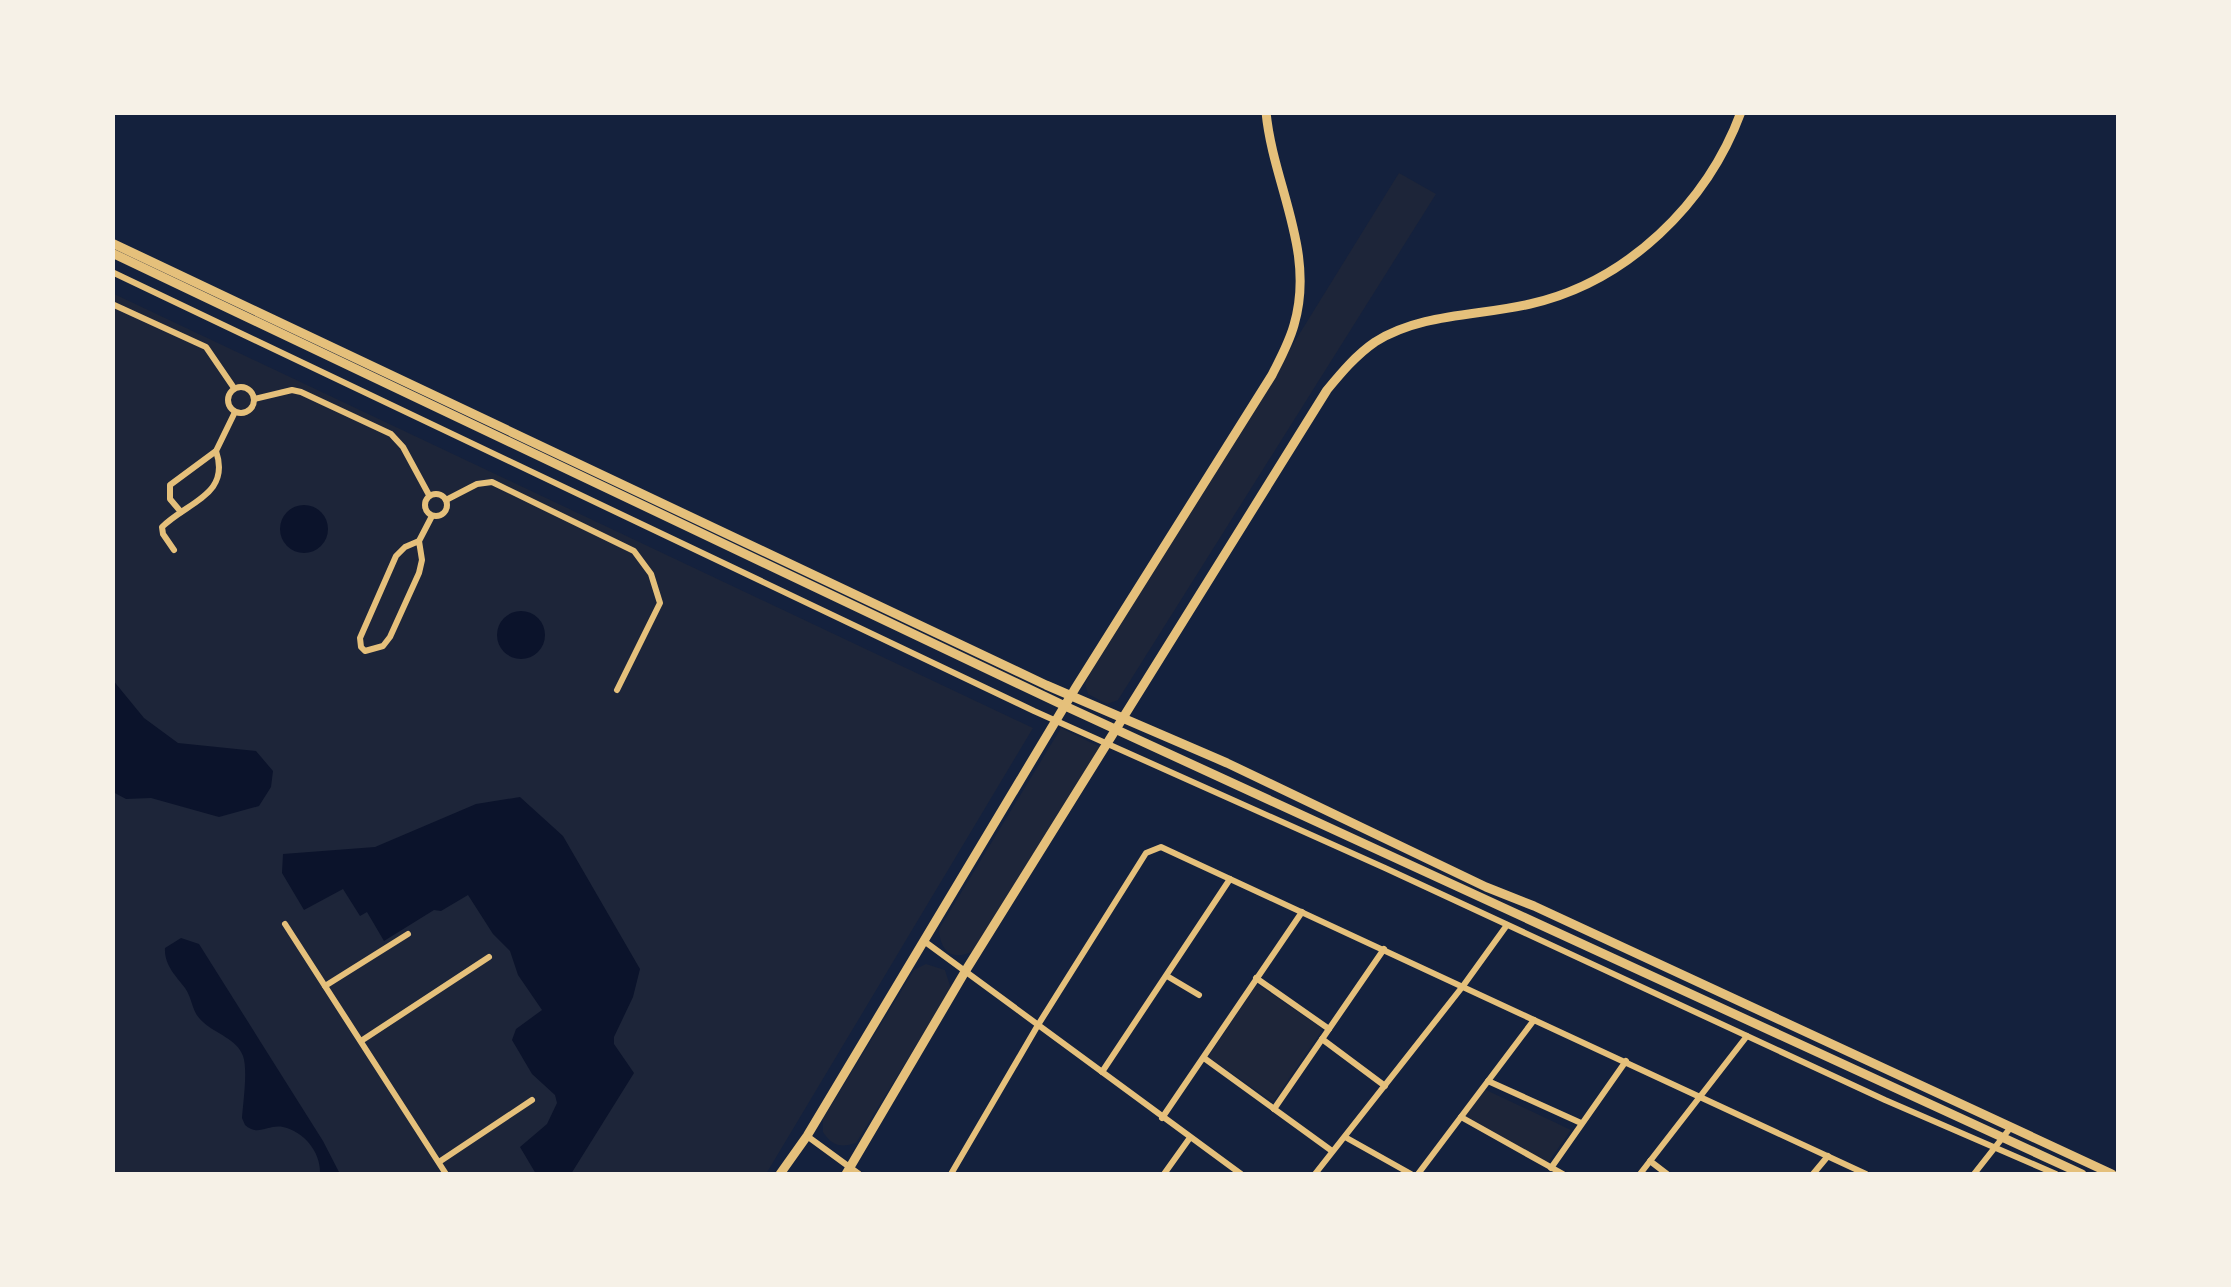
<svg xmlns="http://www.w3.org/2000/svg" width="2231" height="1287" font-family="'PT Sans Narrow',sans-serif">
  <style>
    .green { fill: #1d2539 }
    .water { fill: #0b132b }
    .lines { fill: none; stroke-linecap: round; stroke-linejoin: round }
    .minor { stroke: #e5c07b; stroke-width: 6 }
    .secondary { stroke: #e5c07b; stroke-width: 9 }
    .primary { stroke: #e5c07b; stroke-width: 9 }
  </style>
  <rect width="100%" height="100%" fill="#14213d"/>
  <g class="green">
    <polygon points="1399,173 1436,194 1118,700 1107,704 1088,694 1085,684 1092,669"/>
    <polygon points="112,293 1033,728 766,1174 113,1174"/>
    <path d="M1061 728 1100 747 973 951C952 962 940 951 939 929Z"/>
    <path d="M926 964 945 970 951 989 856 1143C841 1148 832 1146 823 1132V1119L914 970Z"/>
    <polygon points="1257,984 1323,1029 1273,1102 1208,1057"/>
    <polygon points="1484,1089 1571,1130 1545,1167 1461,1120"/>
  </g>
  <g class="water">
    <circle cx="304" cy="529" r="24"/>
    <circle cx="521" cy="635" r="24"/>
    <polygon points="112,679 144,718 178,743 256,751 273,771 271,787 259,806 219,817 151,798 126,799 113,792"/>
    <polygon points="520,797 563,836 640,969 633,997 614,1037 614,1044 634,1073 571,1174 536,1174 520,1147 547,1124 557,1103 555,1095 532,1074 512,1040 516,1029 542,1010 518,975 510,951 493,934 468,895 441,911 434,910 384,941 367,912 360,916 343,889 304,910 282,873 283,854 375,847 476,804"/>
    <path d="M181 938 199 944 323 1141 340 1174H320C321 1153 305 1132 283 1127 268 1124 258 1137 245 1125L242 1118C243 1103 248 1070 243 1056 237 1039 216 1034 203 1022 191 1012 193 999 185 988 176 976 164 965 165 948Z"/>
  </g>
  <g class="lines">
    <g class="minor">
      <polyline points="112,272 1034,711 1385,868 1885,1100 2056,1174"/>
      <polyline points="112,304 206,347 234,388"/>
      <circle cx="241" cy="400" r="13"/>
      <polyline points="254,399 292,390 301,392 391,434 403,447 429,495"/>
      <circle cx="436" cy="505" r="11"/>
      <polyline points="446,500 477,484 492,482 634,551 651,574 660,603 617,690"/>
      <polyline points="181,512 170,499 170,485 216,451 235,412"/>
      <polyline points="419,541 405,547 396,556 360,638 361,647 365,651 383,646 390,637 419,573 422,560 419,541 432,516"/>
      <path d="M174 550 163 534 162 527C187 502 231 495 216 451"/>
      <polyline points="285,924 446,1174"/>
      <polyline points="924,941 1241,1174"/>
      <polyline points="1167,976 1199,995"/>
      <polyline points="1256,978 1329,1029"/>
      <polyline points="325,986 408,934"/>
      <polyline points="1322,1039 1385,1086"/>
      <polyline points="361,1041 489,957"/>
      <polyline points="1204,1058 1332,1151"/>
      <polyline points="1102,1072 1230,879"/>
      <polyline points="1488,1081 1581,1123"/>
      <polyline points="1274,1109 1384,949"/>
      <polyline points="1461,1117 1563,1174"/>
      <polyline points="1162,1118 1302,912"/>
      <polyline points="807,1136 859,1174"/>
      <polyline points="1345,1137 1411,1174"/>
      <polyline points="1650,1161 1667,1174"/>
      <polyline points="439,1162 532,1100"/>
      <polyline points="1551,1168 1626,1061"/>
      <polyline points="951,1174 1038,1025 1146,853 1161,847 1866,1174"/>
      <polyline points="1164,1174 1189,1139"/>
      <polyline points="1315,1174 1463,986 1507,925"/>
      <polyline points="1418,1174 1534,1020"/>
      <polyline points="1640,1174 1747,1036"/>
      <polyline points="1813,1174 1828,1156"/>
      <polyline points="1974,1174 2011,1127"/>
    </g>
    <g class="secondary">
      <polyline points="112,243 1046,685 1227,763 1486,887 1534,906 2112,1174"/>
      <polyline points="112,253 1065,706 2082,1174"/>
    </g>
    <g class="primary">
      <path d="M780 1174 807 1136 1076 687 1272 375C1280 359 1289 343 1294 325 1316 251 1273 185 1266 112"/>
      <path d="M846 1174 966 970 1327 390C1341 373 1356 355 1375 342 1421 313 1479 316 1530 304 1627 282 1707 204 1741 112"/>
    </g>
  </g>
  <rect width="2231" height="1287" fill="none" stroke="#f6f1e7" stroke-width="230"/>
</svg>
